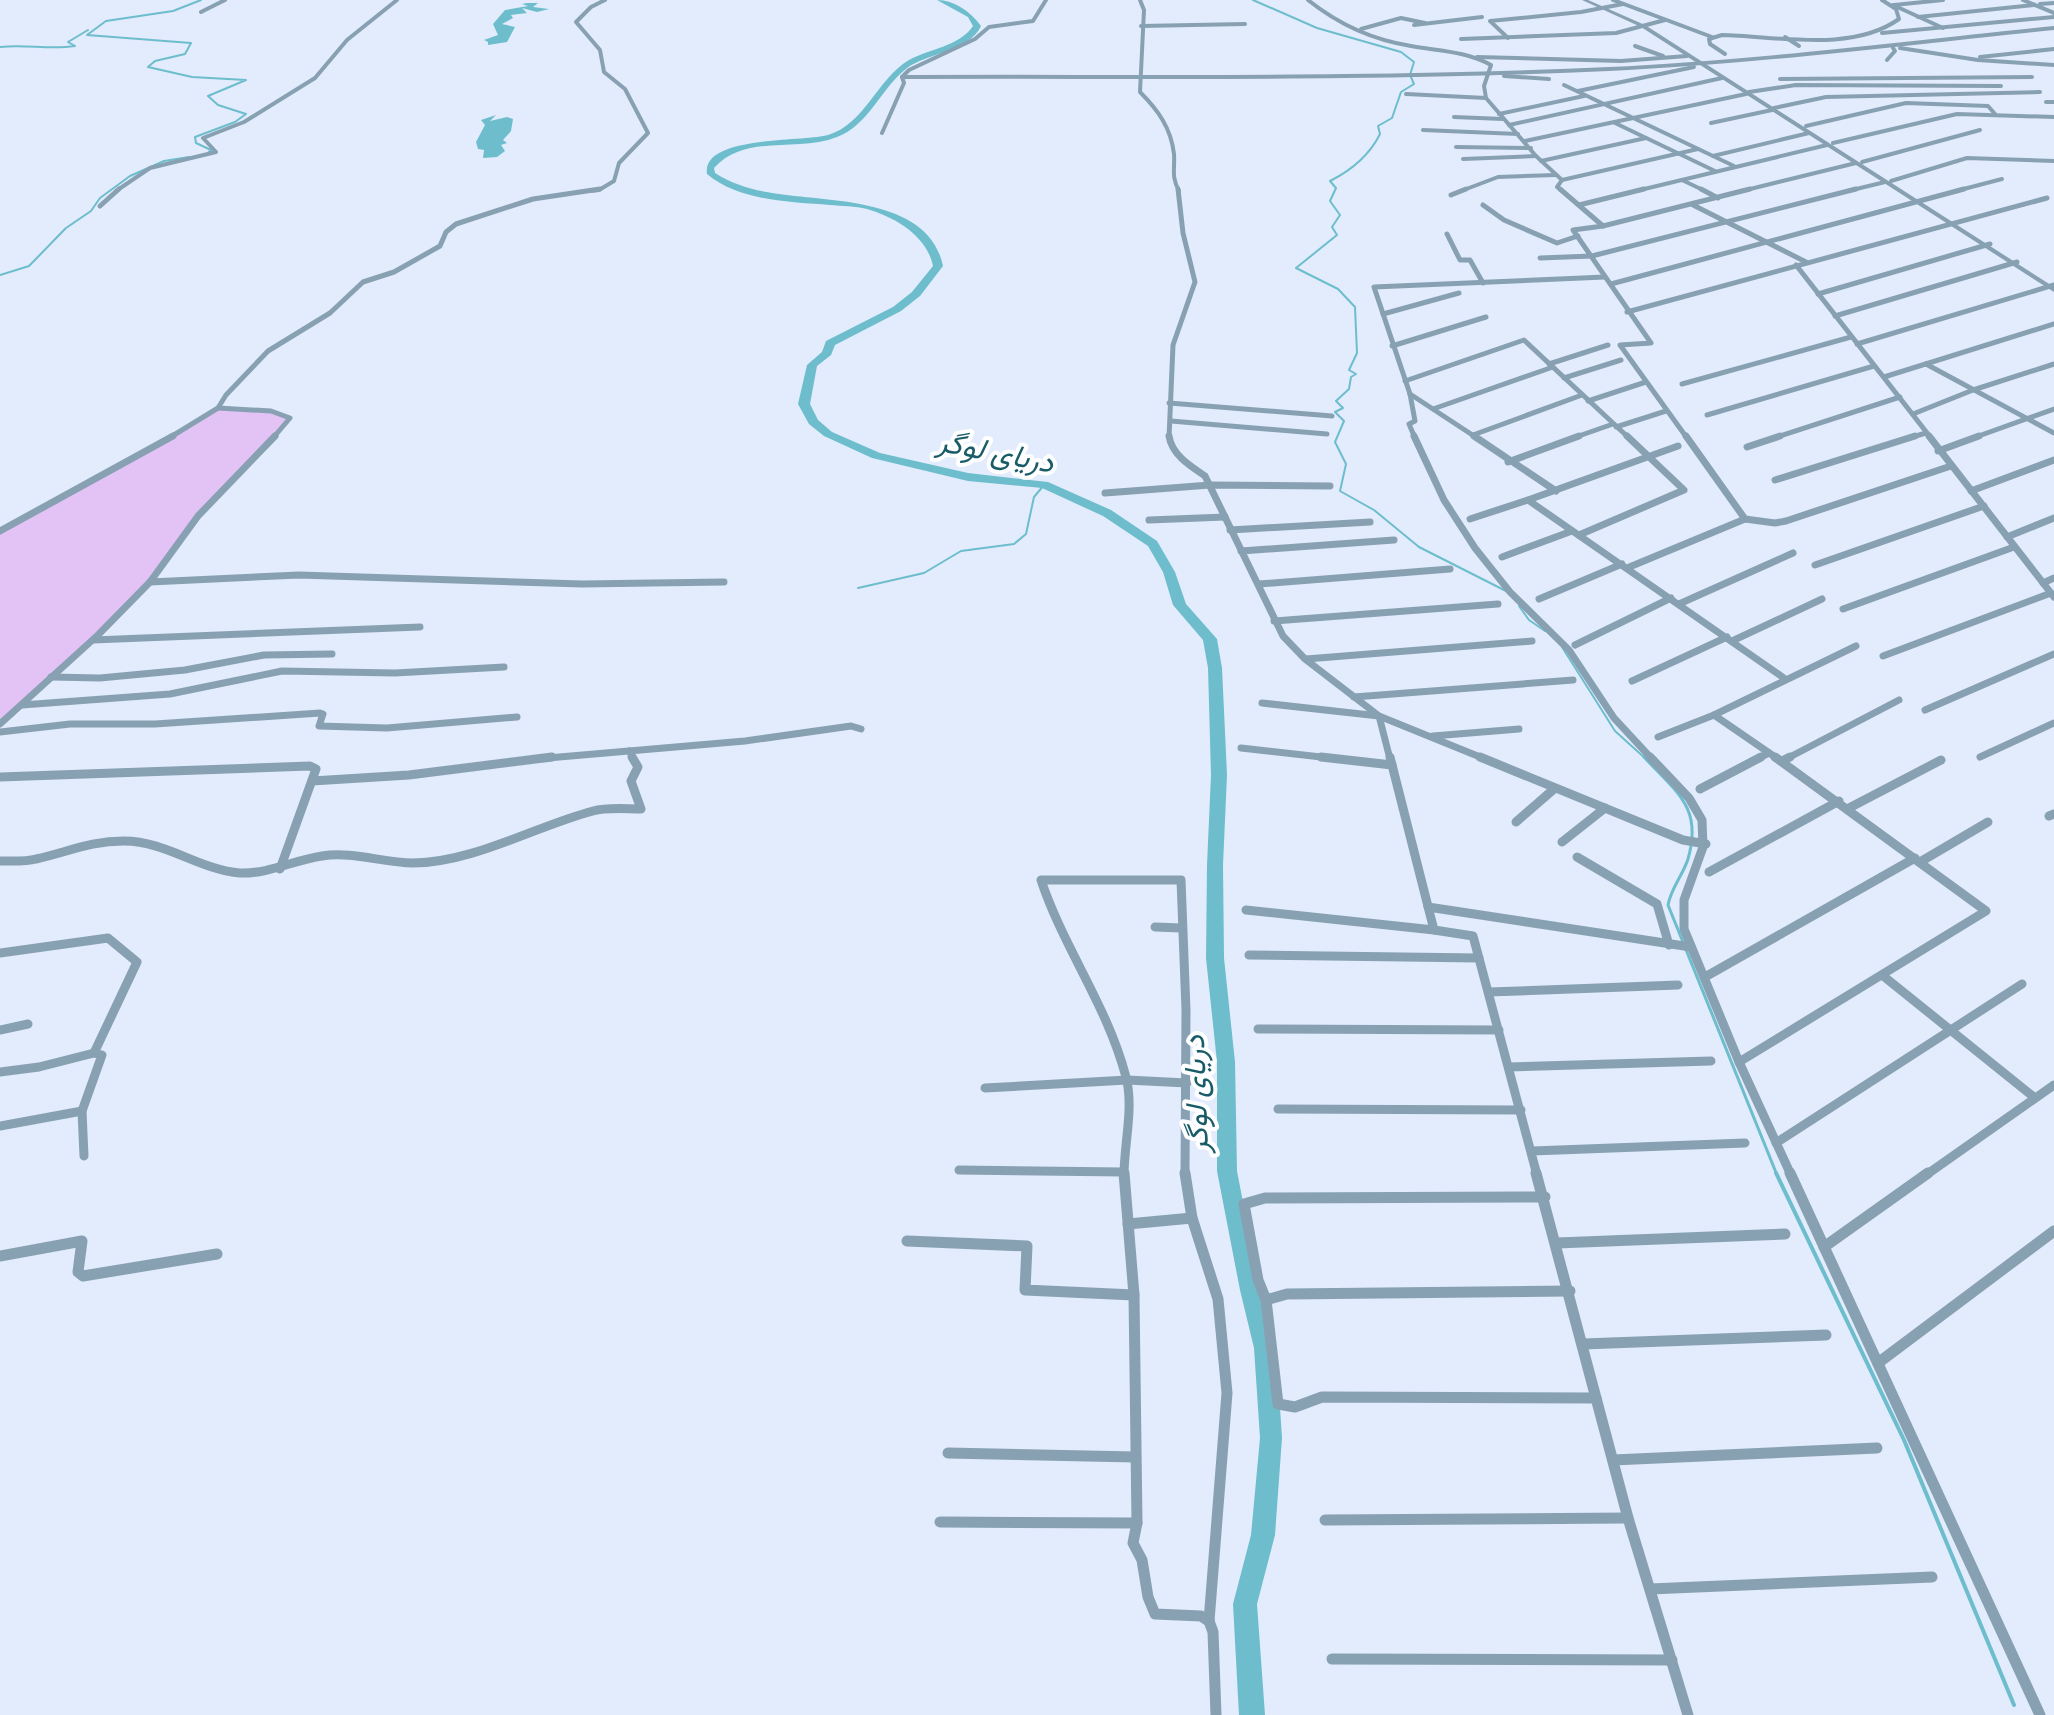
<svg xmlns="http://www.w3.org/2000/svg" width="2054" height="1715" font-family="'Golos Text',Vazirmatn,sans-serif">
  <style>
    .green { fill: #e3c3f5 }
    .water { fill: #6dbdcd }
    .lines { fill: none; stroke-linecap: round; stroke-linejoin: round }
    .stream-far2 { stroke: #6dbdcd; stroke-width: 2 }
    .stream-far1 { stroke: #6dbdcd; stroke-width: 3 }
    .stream { stroke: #6dbdcd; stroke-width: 4 }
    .river { fill: #6dbdcd; fill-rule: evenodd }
    .minor-far4 { stroke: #88a1b2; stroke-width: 4 }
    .minor-far3 { stroke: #88a1b2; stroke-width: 5 }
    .minor-far2 { stroke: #88a1b2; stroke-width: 7 }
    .minor-far1 { stroke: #88a1b2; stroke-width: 9 }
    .minor { stroke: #88a1b2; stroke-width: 11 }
    .tertiary { fill: #88a1b2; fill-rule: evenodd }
    .labels { text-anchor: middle; stroke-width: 8; stroke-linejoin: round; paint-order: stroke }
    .water-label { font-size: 30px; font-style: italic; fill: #195c68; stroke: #fff }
  </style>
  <rect width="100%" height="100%" fill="#e2ecfd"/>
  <polygon class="green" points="218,408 271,411 290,418 198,516 150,582 0,724 0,531"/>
  <g class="water">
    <polygon points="527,3 538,3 533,7 549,9 537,12 522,8 527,13 511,15 513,18 502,24 515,27 507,42 488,45 488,42 484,40 498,35 493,24 505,10 528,6 522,4"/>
    <polygon points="496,115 490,121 507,117 513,119 511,131 503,140 507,143 501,145 505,151 497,157 483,158 484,150 478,149 476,142 485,125 481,120"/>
  </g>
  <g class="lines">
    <g class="stream-far2">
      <polyline points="201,0 173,11 106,21 87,35 191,43 185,54 155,61 148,67 192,77 246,80 208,96 218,105 246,114 235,122 195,137 196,143 211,150 208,153"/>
      <path d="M1253 0 1317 28 1401 52 1414 62 1410 75 1414 84 1401 92 1392 118 1378 126 1380 134C1369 156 1352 170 1330 181L1336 188 1330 201 1340 215 1332 227 1337 235 1296 268 1338 289 1355 307 1357 353 1349 370 1356 374 1351 377 1349 389 1336 401 1343 408 1335 412 1344 421 1335 442 1346 464 1340 491 1374 510 1419 547 1506 591"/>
      <path d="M0 47C26 44 49 50 75 46L68 42 88 30"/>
      <polyline points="0,275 29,266 66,228 91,211 100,198 130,176 164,161 189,157"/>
      <polyline points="858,588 924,573 961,551 1014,544 1026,534 1034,497 1044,485"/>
      <polyline points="1519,606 1529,620 1545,631"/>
      <polyline points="1562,647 1615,731 1646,759"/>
    </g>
    <path class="stream-far1" d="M1644 757C1676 792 1703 807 1688 859 1683 875 1671 888 1668 905L1777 1175"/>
    <polyline class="stream" points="1776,1173 1904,1440 2014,1705"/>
    <path class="river" d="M937 0C954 0 971 12 981 26 970 51 927 53 907 68 881 88 869 125 837 137 797 153 746 133 714 168L715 173C731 183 748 189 767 192 822 203 928 194 943 266L920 296 901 311 835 345 831 355 817 366 810 404 818 420 832 432 880 453 968 473 1048 482 1111 510 1157 541 1175 572 1186 604 1217 639 1222 668 1227 775 1223 865 1224 958 1235 1062 1237 1171 1260 1290 1276 1348 1282 1438 1275 1535 1257 1604 1265 1715H1239L1233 1604 1251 1535 1260 1438 1254 1348 1240 1290 1217 1171V1062L1206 958 1207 865 1211 775 1208 668 1203 640 1173 605 1163 572 1148 546 1103 516 1042 488 968 481 872 458 824 436 809 424 798 404 807 365 822 352 826 341 893 307 912 292 933 266C927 236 895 217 867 209 855 206 842 206 830 205 790 202 739 201 707 174 701 135 805 142 828 135 865 124 877 79 909 60 929 49 960 46 973 26L968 17Z"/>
    <g class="minor-far4">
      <path d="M1140 0 1144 10 1140 92C1158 110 1171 128 1174 154 1175 170 1171 176 1179 191"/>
      <path d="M1308 0C1338 24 1373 40 1411 46 1439 51 1466 51 1491 65L1484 86 1486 98 1536 156 1562 180 1557 187 1562 191"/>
      <polyline points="1613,0 1712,37"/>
      <polyline points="2023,0 2054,13"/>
      <polyline points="2040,4 2054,3"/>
      <polyline points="1893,5 1943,28"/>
      <polyline points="1894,5 1943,0"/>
      <polyline points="201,12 225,0"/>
      <polyline points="1918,17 2034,5"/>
      <polyline points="1414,25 1482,17"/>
      <polyline points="1141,26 1245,24"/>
      <polyline points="1361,29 1401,18 1425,23"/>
      <polyline points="1882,33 2054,17"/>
      <polyline points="1785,37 1799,46"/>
      <polyline points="1508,38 1490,21 1581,12 1623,4"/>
      <polyline points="1461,39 1616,33 1665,20"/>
      <polyline points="1635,46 1663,56"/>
      <polyline points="1900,48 1978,60 2054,65"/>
      <path d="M1725 54 1710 44 1709 39 1722 35C1777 36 1851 53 1899 19L1896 9 1882 0"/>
      <polyline points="1477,57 1621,61 1687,56"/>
      <polyline points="1980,57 2054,49"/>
      <polyline points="1887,60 1895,51 1893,48"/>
      <polyline points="1504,76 1549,79"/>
      <path d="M902 77C1138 76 1373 80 1609 69 1758 62 1906 43 2054 28"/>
      <polyline points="1780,79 2032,77"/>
      <polyline points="1564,85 1734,166"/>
      <polyline points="1578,91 1694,67"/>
      <polyline points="1749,92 1796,85 2001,86"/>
      <polyline points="1406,94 1486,98"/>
      <polyline points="2046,102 2054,102"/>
      <polyline points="1774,108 1826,97 2040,92"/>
      <polyline points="1499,114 1584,96"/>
      <polyline points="1454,117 1503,119"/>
      <polyline points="1615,123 1715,171"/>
      <polyline points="1711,123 1772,110"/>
      <polyline points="1509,125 1722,78"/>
      <polyline points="1806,126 1906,103 1988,106 1995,114"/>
      <polyline points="1423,130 1518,134"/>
      <polyline points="882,133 904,83 902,77 909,70 975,39 989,27 1033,21 1046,0"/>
      <polyline points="1525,141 1746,94"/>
      <polyline points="1833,143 1957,114 2054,117"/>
      <polyline points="1456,147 1531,148"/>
      <polyline points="1713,156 1809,133"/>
      <polyline points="1463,159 1536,156"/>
      <polyline points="1541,161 1646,138"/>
      <polyline points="1862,162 1980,130"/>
      <polyline points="1562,180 1698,149"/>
      <polyline points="1682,180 1705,191"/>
      <polyline points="1891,181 1967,158 2054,161"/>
      <polyline points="116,191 150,168 216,152 203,138 244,122 315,78 347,40 397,0"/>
      <polyline points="590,191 599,190 614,181 619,163 648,133 625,89 604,72 600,50 576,22 591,7 605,0"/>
      <polyline points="1461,191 1498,177 1556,175"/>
      <polyline points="1636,191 1827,145"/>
      <polyline points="1742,191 1856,163"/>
      <polyline points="1848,191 1885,182"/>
      <polyline points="1956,191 2002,179"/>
    </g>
    <g class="minor-far3">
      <polyline points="1560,189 1603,226 1573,230 1651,343 1620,345 1687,438"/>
      <polyline points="1701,189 1718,198"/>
      <polyline points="1451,195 1466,189"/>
      <polyline points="1483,205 1504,220 1557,243 1578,236"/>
      <polyline points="1579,205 1644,189"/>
      <polyline points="1693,205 1806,262"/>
      <polyline points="100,206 119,189"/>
      <polyline points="1603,226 1750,189"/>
      <polyline points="1447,234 1460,260 1470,260 1483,283"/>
      <polyline points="1540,258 1592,256 1856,189"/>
      <polyline points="1796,265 1931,438"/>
      <polyline points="1611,284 1964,189"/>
      <polyline points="1818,294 1990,244"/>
      <polyline points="1627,312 2047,198"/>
      <polyline points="1383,314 1459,293"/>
      <polyline points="1835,316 2017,262"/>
      <polyline points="1857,344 2054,285"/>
      <polyline points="1392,346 1486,317"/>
      <polyline points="1549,364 1608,345"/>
      <polyline points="1926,364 2054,433"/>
      <polyline points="1884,377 2054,324"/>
      <polyline points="1564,378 1621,360"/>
      <polyline points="1405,381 1524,340 1629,438"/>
      <polyline points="1682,384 1851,337"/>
      <polyline points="1410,394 1477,438"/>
      <polyline points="1588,401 1646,382"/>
      <polyline points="1169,403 1332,416"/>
      <polyline points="218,408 271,411 290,418 273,438"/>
      <polyline points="1433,409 1553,367"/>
      <polyline points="1913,414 1973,390 2054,364"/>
      <polyline points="1707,415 1874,366"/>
      <polyline points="1171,421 1327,434"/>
      <polyline points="1616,427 1666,411"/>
      <polyline points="1473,435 1582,395"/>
      <polyline points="169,438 218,408 226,395 268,351 330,313 363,282 394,272 440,246 446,232 456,224 533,199 600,189"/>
      <polyline points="1169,438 1173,345 1195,282 1183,233 1178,189"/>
      <polyline points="1415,438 1409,424 1415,421 1410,394 1374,287 1605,277"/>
      <polyline points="1573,438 1613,424"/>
      <polyline points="1774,438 1900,397"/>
      <polyline points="1909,438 1926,433"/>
      <polyline points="1973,438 2054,409"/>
    </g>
    <g class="minor-far2">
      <path d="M1169 436C1172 455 1190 466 1205 476L1283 636 1305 659 1379 716 1485 759"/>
      <polyline points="1414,436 1444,500 1475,548 1510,592 1569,650 1614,718 1652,759"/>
      <polyline points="1474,436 1556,491"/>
      <polyline points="1686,436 1745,519"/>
      <polyline points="1929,436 2054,597"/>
      <polyline points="1678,446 1528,500 1784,678"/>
      <polyline points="1747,447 1780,436"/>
      <polyline points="1938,451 1979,436"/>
      <polyline points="1508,462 1579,436"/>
      <polyline points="1775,480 1915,436"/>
      <polyline points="1971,491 2054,460"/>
      <polyline points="1105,493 1210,485 1330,486"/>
      <polyline points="1470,519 1528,500"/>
      <polyline points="1149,520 1225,517"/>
      <polyline points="1230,530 1370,522"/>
      <polyline points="0,531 173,436"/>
      <polyline points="1579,535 1684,490 1627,436"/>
      <polyline points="2007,537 2054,518"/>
      <polyline points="1241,551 1394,540"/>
      <polyline points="1502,557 1572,531"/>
      <polyline points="1815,565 1984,506"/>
      <polyline points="1627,568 1745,519 1775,523 1786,521 1951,466"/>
      <polyline points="150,582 299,575 582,584 724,582"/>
      <polyline points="2043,583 2054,578"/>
      <polyline points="1259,584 1450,569"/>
      <polyline points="1539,599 1622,564"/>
      <polyline points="1679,604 1793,553"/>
      <polyline points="1843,609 2014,547"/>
      <polyline points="1274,621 1498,604"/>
      <polyline points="93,640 420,627"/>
      <polyline points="1732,641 1822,599"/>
      <polyline points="1575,645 1671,598"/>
      <polyline points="1883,656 2051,593"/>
      <polyline points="1306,659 1532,641"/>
      <polyline points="51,677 100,678 185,670 264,655 332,654"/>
      <polyline points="1632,681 1727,637"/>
      <polyline points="1354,697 1573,680"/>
      <polyline points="1262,703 1379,716 1390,759"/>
      <polyline points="22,705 170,694 282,671 395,673 504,667"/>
      <polyline points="1925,710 2054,654"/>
      <polyline points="1714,715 1778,759"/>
      <polyline points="0,724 98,635 150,582 198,516 275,436"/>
      <polyline points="0,732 70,724 155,724 320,713 323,714 319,726 387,728 517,717"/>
      <polyline points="1433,736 1519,729"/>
      <polyline points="1658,737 1714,715 1856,646"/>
      <polyline points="1241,748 1339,759"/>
      <polyline points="629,751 634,759"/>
      <polyline points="1980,757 2054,723"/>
      <polyline points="536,759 745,741 851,726 861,729"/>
      <polyline points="1757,759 1769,753"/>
      <polyline points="1786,759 1899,700"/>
    </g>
    <g class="minor-far1">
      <polyline points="1321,757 1392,765"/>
      <polyline points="1390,757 1434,930 1473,936 1537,1175"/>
      <polyline points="1480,757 1683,840 1706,844"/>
      <polyline points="1650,757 1689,798 1702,820 1703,847 1684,900 1684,929 1739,1062 1791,1175"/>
      <polyline points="1782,761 1790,757"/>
      <polyline points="0,777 310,766 316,769 280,869"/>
      <polyline points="312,781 409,775 552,757"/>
      <polyline points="1700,789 1761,757"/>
      <polyline points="1849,808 1941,760"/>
      <polyline points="2049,816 2054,814"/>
      <polyline points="1516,822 1554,789"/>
      <polyline points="1562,842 1605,808"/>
      <polyline points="1577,857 1657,904 1669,945"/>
      <path d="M0 861C12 861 25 862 36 859 68 852 90 841 124 841 166 841 200 870 240 873 269 874 294 860 322 856 353 851 383 863 413 863 472 863 536 826 593 811 607 807 626 809 641 809L631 781 638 767 632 757"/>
      <polyline points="1920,862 1988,822"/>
      <polyline points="1709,872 1839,801"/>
      <polyline points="1428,907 1691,947"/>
      <polyline points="1246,910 1434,930"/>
      <polyline points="1155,927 1181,928"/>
      <polyline points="0,953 108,938 137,962 94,1053 102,1055 82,1111 84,1156"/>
      <polyline points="1249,955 1479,958"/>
      <polyline points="1882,975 2035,1098"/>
      <polyline points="1705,977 1915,858"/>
      <polyline points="1489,992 1678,985"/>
      <polyline points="1258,1029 1499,1030"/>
      <polyline points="0,1030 28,1024"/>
      <polyline points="1739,1062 1986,911 1775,757"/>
      <polyline points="1509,1067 1711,1061"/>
      <polyline points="0,1072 39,1067 94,1053"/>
      <polyline points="985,1088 1127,1080 1187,1083"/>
      <polyline points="1278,1109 1521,1110"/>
      <polyline points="0,1126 82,1111"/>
      <polyline points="1776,1143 2022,984"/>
      <polyline points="1532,1151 1745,1143"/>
      <polyline points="959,1170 1124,1172"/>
      <path d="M1124 1175C1124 1144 1134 1108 1126 1077 1107 1005 1064 949 1041 880H1181L1186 1010 1185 1175"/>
      <polyline points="1926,1175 2054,1085"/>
    </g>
    <g class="minor">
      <polyline points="1124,1173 1134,1295 1137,1523 1133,1543 1142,1560 1148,1597 1155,1614 1201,1616 1209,1621"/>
      <polyline points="1185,1173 1192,1218 1218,1299 1227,1393 1209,1621"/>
      <polyline points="1536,1173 1628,1518 1688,1715"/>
      <polyline points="1790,1173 2040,1715"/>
      <polyline points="1545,1197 1265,1198 1244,1204 1258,1280 1266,1300 1278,1404 1295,1407 1322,1397 1596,1398"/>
      <polyline points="1128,1224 1192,1218"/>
      <polyline points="907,1241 1027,1246 1025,1290 1134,1295"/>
      <polyline points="1557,1243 1785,1234"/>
      <polyline points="1824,1247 1928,1173"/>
      <polyline points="0,1256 82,1241 78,1272 83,1276 217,1254"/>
      <polyline points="1266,1300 1287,1294 1570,1291"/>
      <polyline points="1583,1344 1826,1335"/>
      <polyline points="1878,1363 2054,1231"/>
      <polyline points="948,1453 1135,1457"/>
      <polyline points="1613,1460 1877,1448"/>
      <polyline points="1325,1520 1628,1518"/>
      <polyline points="940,1522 1137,1523"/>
      <polyline points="1650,1589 1932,1577"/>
      <polyline points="1209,1621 1213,1632 1216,1715"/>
      <polyline points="1332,1659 1672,1660"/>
    </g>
    <polygon class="tertiary" points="1582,0 1588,0 1645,25 2054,287 2054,292 1641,27"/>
  </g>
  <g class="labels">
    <g class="water-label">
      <text transform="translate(996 452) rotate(11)" y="10">دریای لوگر</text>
      <text transform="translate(1196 1094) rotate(-92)" y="10">دریای لوگر</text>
    </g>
  </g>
</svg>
